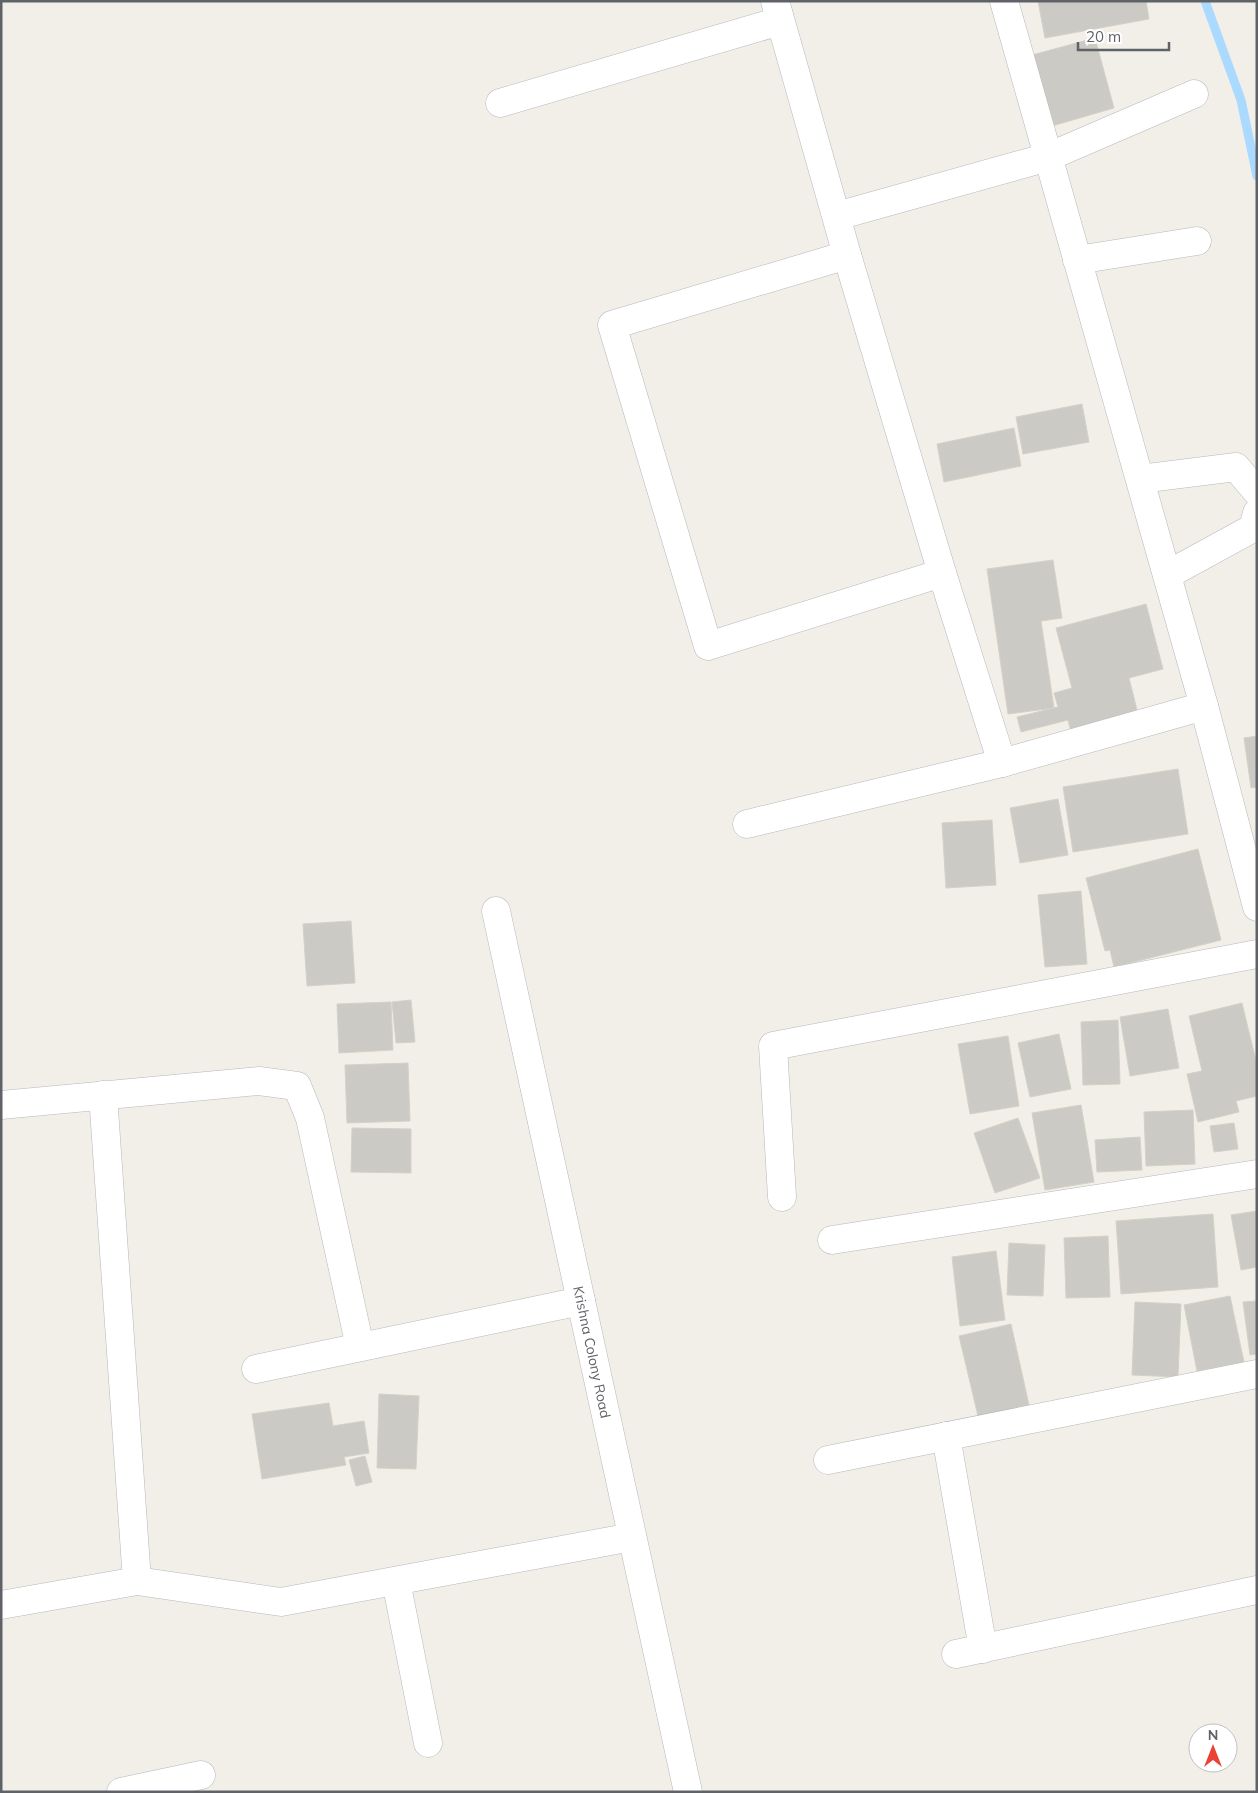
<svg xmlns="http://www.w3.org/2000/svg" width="1258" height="1793" font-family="Mulish,sans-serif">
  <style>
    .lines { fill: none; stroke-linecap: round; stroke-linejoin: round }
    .stream { stroke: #aadaff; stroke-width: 9 }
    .building { fill: #cccac5; stroke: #d6d1c6 }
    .minor-casing { stroke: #b5b8bc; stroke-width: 29 }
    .minor { stroke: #fff; stroke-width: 28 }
    .labels { text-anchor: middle; stroke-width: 4; stroke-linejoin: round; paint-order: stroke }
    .street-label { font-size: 14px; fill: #5f6368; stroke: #fff }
  </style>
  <rect width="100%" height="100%" fill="#f1efe8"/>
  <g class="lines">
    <polyline class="stream" points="1205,1 1241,100 1257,176"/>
  </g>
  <g class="building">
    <polygon points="1038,1 1146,1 1149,19 1045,38"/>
    <polygon points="1095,38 1114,108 1052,126 1032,55"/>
    <polygon points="1082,404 1089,442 1023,454 1016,417"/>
    <polygon points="1014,428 1021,466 944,482 937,444"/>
    <polygon points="1053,560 1062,618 1041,621 1054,708 1008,714 987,569"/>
    <polygon points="1146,604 1163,669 1129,678 1139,718 1072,736 1068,720 1021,732 1017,717 1058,707 1054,693 1072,688 1056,628"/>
    <polygon points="1257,736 1257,787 1251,788 1244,738"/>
    <polygon points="1178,769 1188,834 1073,852 1063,787"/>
    <polygon points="1058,799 1068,855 1020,863 1010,808"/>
    <polygon points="992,820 996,885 946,888 942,823"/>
    <polygon points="1198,849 1221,940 1114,967 1110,950 1105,951 1086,878"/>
    <polygon points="1081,891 1087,964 1045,967 1038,895"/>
    <polygon points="351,921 355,983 307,986 303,924"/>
    <polygon points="411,1000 415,1042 396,1043 392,1002"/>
    <polygon points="391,1002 393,1050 339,1053 337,1004"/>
    <polygon points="1242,1003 1257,1065 1257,1096 1236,1101 1239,1112 1198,1122 1187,1074 1202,1071 1189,1016"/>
    <polygon points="1168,1009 1179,1068 1130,1076 1120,1017"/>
    <polygon points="1118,1020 1120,1084 1083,1085 1081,1022"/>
    <polygon points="1059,1034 1071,1089 1030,1097 1018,1043"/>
    <polygon points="1008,1036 1019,1106 970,1114 958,1044"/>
    <polygon points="408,1063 410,1121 347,1123 345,1065"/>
    <polygon points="1081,1105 1094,1182 1045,1190 1032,1113"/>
    <polygon points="1193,1110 1195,1164 1146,1166 1144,1112"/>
    <polygon points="1018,1118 1040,1178 995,1193 974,1133"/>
    <polygon points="1234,1123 1238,1149 1214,1152 1210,1126"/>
    <polygon points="352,1128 411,1129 411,1173 351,1172"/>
    <polygon points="1140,1137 1142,1170 1097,1172 1095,1140"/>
    <polygon points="1257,1211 1257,1267 1241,1270 1231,1215"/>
    <polygon points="1213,1214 1218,1287 1121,1294 1116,1221"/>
    <polygon points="1108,1236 1110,1297 1066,1298 1064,1238"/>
    <polygon points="1009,1243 1045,1245 1043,1296 1007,1295"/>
    <polygon points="996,1251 1005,1320 960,1326 952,1257"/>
    <polygon points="1230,1296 1244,1362 1197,1371 1184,1305"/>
    <polygon points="1257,1301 1257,1354 1250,1355 1243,1302"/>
    <polygon points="1135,1302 1181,1304 1178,1377 1132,1375"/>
    <polygon points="1011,1324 1029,1405 978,1416 959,1336"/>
    <polygon points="379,1394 419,1396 416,1469 377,1468"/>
    <polygon points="329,1403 333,1426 364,1421 369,1453 344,1457 346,1465 262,1479 252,1414"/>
    <polygon points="365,1456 372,1482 356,1486 349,1460"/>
  </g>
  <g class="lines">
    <defs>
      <g id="minor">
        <polyline points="775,1 847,255 942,573 1002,763 1204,706 1257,907"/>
        <polyline points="1004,1 1204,706"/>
        <polyline points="500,103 780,21"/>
        <polyline points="837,216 1048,157 1194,94"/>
        <polyline points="847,255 612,325 708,646 942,573"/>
        <polyline points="1077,260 1197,241"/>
        <polyline points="1140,479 1236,467 1257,492"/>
        <polyline points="1167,575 1253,528 1257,513"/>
        <polyline points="747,824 1002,763"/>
        <polyline points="496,911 688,1792"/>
        <polyline points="103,1095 137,1581"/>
        <polyline points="1,1105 259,1081 297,1086 310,1118 360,1347"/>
        <polyline points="782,1197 773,1046 1257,954"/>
        <polyline points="832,1240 1257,1174"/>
        <polyline points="256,1369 581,1301"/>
        <polyline points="946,1436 983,1649"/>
        <polyline points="828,1460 1257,1374"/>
        <polyline points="396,1581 428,1743"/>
        <polyline points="1,1605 137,1581 281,1602 632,1537"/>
        <polyline points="956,1654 1257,1590"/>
        <polyline points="121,1792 201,1775"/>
      </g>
    </defs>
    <use href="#minor" class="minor-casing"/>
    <use href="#minor" class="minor"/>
  </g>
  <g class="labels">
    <g class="street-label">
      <text transform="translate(592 1352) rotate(78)" y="5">Krishna Colony Road</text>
    </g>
  </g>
  <rect width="1258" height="1793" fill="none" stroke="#5f6368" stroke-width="5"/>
  <g transform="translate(1213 1748)"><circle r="24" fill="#ffffff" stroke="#bfc1c3"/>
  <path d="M0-4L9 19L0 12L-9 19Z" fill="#ea4335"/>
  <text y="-8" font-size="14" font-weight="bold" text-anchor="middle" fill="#5f6368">N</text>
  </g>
  <path d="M1078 42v8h91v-8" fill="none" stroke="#5f6368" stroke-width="2.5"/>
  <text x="1086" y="42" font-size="15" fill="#5f6368" stroke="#ffffff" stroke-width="4" paint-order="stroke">20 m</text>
</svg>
